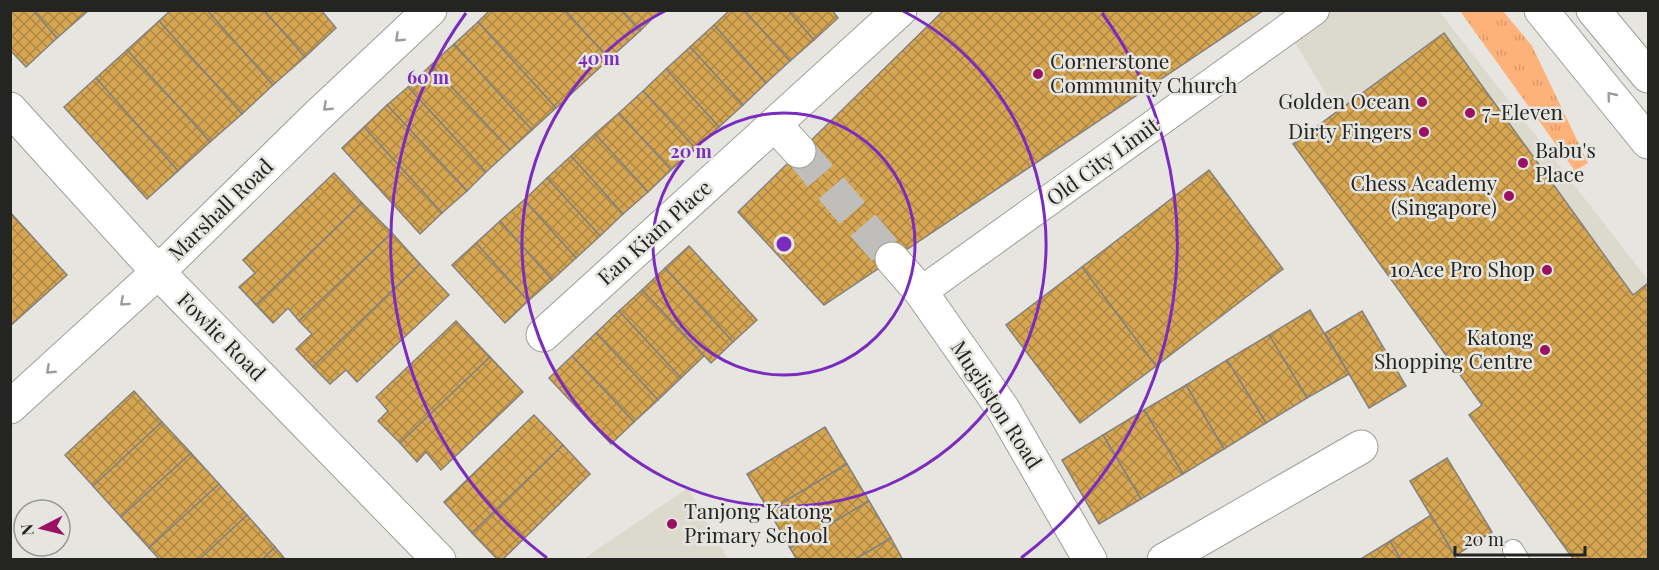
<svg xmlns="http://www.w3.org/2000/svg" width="1659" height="570" font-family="'Playfair Display',serif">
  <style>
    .built { fill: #dbdacd }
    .grass { fill: url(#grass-tufts) }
    .building { fill: url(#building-cross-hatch); stroke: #85827e; stroke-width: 1.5 }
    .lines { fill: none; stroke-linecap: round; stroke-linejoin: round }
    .minor-tunnel { stroke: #bfbeba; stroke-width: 33; stroke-dasharray: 33 16; stroke-linecap: butt }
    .service-casing { stroke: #9e9e99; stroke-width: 22 }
    .pedestrian-casing { stroke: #9e9e99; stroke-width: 32 }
    .minor-casing { stroke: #9e9e99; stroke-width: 35 }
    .secondary-casing { stroke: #9e9e99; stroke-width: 35 }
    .service { stroke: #fff; stroke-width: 20 }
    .pedestrian { stroke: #fff; stroke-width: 30 }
    .minor { stroke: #fff; stroke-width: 33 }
    .secondary { stroke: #fff; stroke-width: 33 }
    .oneway { stroke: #9c9c9c }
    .ring { fill: none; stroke: #7b2cbf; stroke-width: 3 }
    .poi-dot { fill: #9a1062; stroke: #e6e5e0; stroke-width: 2 }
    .labels { text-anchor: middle; stroke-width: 5; stroke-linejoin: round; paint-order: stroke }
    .poi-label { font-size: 21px; fill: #242422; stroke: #e6e5e0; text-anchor: end }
    .street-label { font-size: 21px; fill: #242422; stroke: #e6e5e0 }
    .centre { fill: #7b2cbf; stroke: #e6e5e0; stroke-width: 3 }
    .ring-label { font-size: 18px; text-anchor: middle; font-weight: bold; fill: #7b2cbf; stroke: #e6e5e0; stroke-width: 5; stroke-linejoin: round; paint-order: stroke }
  </style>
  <defs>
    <pattern id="grass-tufts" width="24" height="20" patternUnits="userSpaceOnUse" patternTransform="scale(1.5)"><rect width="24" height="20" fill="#feb279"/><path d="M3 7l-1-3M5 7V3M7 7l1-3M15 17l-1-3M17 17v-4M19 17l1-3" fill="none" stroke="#da9968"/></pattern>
    <pattern id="building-cross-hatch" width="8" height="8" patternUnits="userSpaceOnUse" patternTransform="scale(1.5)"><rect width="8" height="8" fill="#d6a653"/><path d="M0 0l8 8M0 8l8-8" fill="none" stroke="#ad8744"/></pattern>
  </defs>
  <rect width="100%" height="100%" fill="#e6e5e0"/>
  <g class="built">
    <polygon points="1276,11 1439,11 1648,280 1648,559 1607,559"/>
    <polygon points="688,488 728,559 583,559"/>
  </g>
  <polygon class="grass" points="1460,11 1503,11 1532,46 1588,163 1575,171"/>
  <g class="building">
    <polygon points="10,10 33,10 57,38 26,67 10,50"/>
    <polygon points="33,10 89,10 57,38"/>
    <polygon points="171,10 207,10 273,85 242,114 159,21"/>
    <polygon points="207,10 264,10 305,57 273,85"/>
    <polygon points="264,10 321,10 336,28 305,57"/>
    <polygon points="490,10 565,10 609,59 556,108 478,22"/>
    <polygon points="565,10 621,10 640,31 609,59"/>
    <polygon points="621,10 661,10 640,31"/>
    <polygon points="730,10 744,10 790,61 766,83 714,25"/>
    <polygon points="744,10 788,10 814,40 790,61"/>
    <polygon points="788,10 832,10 838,18 814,40"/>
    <polygon points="944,10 1264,10 824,305 738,212"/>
    <polygon points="159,21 242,114 210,142 127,50"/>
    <polygon points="478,22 556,108 532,130 454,44"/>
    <polygon points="714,25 766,83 743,105 690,47"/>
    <polygon points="1444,33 1633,295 1648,283 1648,560 1574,560 1469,415 1482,405 1293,144"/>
    <polygon points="454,44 532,130 510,150 431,65"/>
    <polygon points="690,47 743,105 719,127 666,69"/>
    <polygon points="127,50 210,142 178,171 96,78"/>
    <polygon points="431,65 510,150 486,172 408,87"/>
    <polygon points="666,69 719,127 695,148 643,91"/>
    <polygon points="96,78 178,171 147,199 64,107"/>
    <polygon points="408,87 486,172 467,191 387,105"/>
    <polygon points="643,91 695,148 671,170 619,113"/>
    <polygon points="387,105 467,191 442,213 364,127"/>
    <polygon points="619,113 671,170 648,192 595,134"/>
    <polygon points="364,127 442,213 420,234 342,148"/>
    <polygon points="595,134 648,192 623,214 571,156"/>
    <polygon points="571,156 623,214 600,236 547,178"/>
    <polygon points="1209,170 1283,269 1156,366 1082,267"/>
    <polygon points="334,173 362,203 256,305 239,287 255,273 243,260"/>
    <polygon points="547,178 600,236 576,258 524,200"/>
    <polygon points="524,200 576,258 552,280 500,221"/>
    <polygon points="362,203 392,233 299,321 288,308 273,323 256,305"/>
    <polygon points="10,212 67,275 10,326"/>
    <polygon points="500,221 552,280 528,301 476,243"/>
    <polygon points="392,233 420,264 313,367 296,349 312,334 299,321"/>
    <polygon points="476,243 528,301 505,323 452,265"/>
    <polygon points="689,246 757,320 733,342 665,268"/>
    <polygon points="420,264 449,295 357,382 346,370 330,384 313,367"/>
    <polygon points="1082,267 1156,366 1080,423 1006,325"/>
    <polygon points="665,268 733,342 711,363 642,290"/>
    <polygon points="642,290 704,356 681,378 619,311"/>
    <polygon points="1310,310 1349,374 1307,398 1269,335"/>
    <polygon points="619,311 681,378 658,400 596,333"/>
    <polygon points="1362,311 1406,386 1369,408 1325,333"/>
    <polygon points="456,321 490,357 400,443 378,421 388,411 376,397"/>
    <polygon points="596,333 658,400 634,422 572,356"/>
    <polygon points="1269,335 1307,398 1266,423 1227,360"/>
    <polygon points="572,356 634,422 611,444 549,378"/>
    <polygon points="490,357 523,392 441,470 426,452 417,462 400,443"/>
    <polygon points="1227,360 1266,423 1224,449 1186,385"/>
    <polygon points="1186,385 1224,449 1183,474 1144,410"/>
    <polygon points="134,391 162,422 93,486 65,455"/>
    <polygon points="1144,410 1183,474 1141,499 1103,435"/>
    <polygon points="534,415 563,445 472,533 444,502"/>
    <polygon points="162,422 191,453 121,517 93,486"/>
    <polygon points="825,427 847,464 769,511 747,474"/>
    <polygon points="1103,435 1141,499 1099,524 1062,460"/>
    <polygon points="563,445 590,474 502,560 498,560 472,533"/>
    <polygon points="191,453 219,484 149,548 121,517"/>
    <polygon points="1447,458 1492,532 1455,556 1410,481"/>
    <polygon points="847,464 869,501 790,548 769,511"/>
    <polygon points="219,484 247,515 199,560 160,560 149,548"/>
    <polygon points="869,501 891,538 854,560 797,560 790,548"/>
    <polygon points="247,515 275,547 262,560 199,560"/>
    <polygon points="1431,515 1457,560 1401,560 1390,541"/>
    <polygon points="891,538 903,560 854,560"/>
    <polygon points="1390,541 1401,560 1359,560"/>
    <polygon points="275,547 286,560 262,560"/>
  </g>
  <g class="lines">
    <polyline class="minor-tunnel" points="799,151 892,259"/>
    <defs>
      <polyline id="service" points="1513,550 1519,560"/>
      <polyline id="pedestrian" points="921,292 1314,10"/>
      <g id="minor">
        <polyline points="10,109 158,272 439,560"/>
        <polyline points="775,125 799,151"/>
        <polyline points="892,259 921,292 1003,409 1090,560"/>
        <polyline points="543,335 900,10"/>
        <polyline points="10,407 158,272 316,117 430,10"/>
        <polyline points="1164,560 1361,447"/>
      </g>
      <g id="secondary">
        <polyline points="1541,10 1648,142"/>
        <polyline points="1593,10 1648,76"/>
      </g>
    </defs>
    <use href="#service" class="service-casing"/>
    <use href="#pedestrian" class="pedestrian-casing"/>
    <use href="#minor" class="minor-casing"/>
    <use href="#secondary" class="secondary-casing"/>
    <use href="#service" class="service"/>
    <use href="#pedestrian" class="pedestrian"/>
    <use href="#minor" class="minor"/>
    <use href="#secondary" class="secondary"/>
  </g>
  <defs><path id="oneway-chevron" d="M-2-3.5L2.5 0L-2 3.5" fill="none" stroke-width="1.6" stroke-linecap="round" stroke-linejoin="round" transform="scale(1.5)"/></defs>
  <g class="oneway">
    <use href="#oneway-chevron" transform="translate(399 38) rotate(137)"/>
    <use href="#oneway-chevron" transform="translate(1611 96) rotate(-129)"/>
    <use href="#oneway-chevron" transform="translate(327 107) rotate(137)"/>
    <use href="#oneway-chevron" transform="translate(124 302) rotate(138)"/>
    <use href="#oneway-chevron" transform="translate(50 370) rotate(137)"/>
  </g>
  <g class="ring">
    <circle cx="784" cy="244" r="131"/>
    <path d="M903 11A262 262 0 1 1 665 11"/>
    <path d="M547 558A393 393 0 0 1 466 13M1102 13A393 393 0 0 1 1021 558"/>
  </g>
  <g class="poi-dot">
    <circle cx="1038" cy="74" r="6"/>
    <circle cx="1422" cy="102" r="6"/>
    <circle cx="1470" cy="113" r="6"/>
    <circle cx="1424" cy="132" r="6"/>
    <circle cx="1523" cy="163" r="6"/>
    <circle cx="1509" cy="196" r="6"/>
    <circle cx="1547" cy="270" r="6"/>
    <circle cx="1545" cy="350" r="6"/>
    <circle cx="672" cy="524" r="6"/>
  </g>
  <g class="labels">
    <g class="poi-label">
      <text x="1050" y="69" text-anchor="start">Cornerstone<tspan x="1050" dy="24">Community Church</tspan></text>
      <text x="1410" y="109">Golden Ocean</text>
      <text x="1482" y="120" text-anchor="start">7-Eleven</text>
      <text x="1412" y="139">Dirty Fingers</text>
      <text x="1535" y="158" text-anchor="start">Babu's<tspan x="1535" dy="24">Place</tspan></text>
      <text x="1497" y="191">Chess Academy<tspan x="1497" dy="24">(Singapore)</tspan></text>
      <text x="1535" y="277">10Ace Pro Shop</text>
      <text x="1533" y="345">Katong<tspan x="1533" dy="24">Shopping Centre</tspan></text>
      <text x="684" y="519" text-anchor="start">Tanjong Katong<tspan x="684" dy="24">Primary School</tspan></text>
    </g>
    <g class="street-label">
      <text transform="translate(1103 162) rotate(-36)" y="7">Old City Limit</text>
      <text transform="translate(221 210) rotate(-44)" y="7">Marshall Road</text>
      <text transform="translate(655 233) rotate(-42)" y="7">Ean Kiam Place</text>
      <text transform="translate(221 337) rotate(45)" y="7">Fowlie Road</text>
      <text transform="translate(996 405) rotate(57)" y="7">Mugliston Road</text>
    </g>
  </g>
  <circle cx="784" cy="244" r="9" class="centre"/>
  <g class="ring-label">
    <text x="599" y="65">40 m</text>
    <text x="428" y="84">60 m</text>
    <text x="691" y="158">20 m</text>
  </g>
  <rect width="1659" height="570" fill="none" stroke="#242422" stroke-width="24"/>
  <g transform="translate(42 528) rotate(263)"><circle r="28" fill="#e6e5e0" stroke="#989894" stroke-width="1.5"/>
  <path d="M0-4.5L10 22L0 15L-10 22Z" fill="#9a1062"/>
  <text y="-9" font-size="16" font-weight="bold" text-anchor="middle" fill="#242422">N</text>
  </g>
  <path d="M1455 546v9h130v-9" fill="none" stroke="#242422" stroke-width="3"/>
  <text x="1464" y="546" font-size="18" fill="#242422" stroke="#e6e5e0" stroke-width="4.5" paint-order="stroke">20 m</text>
</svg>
